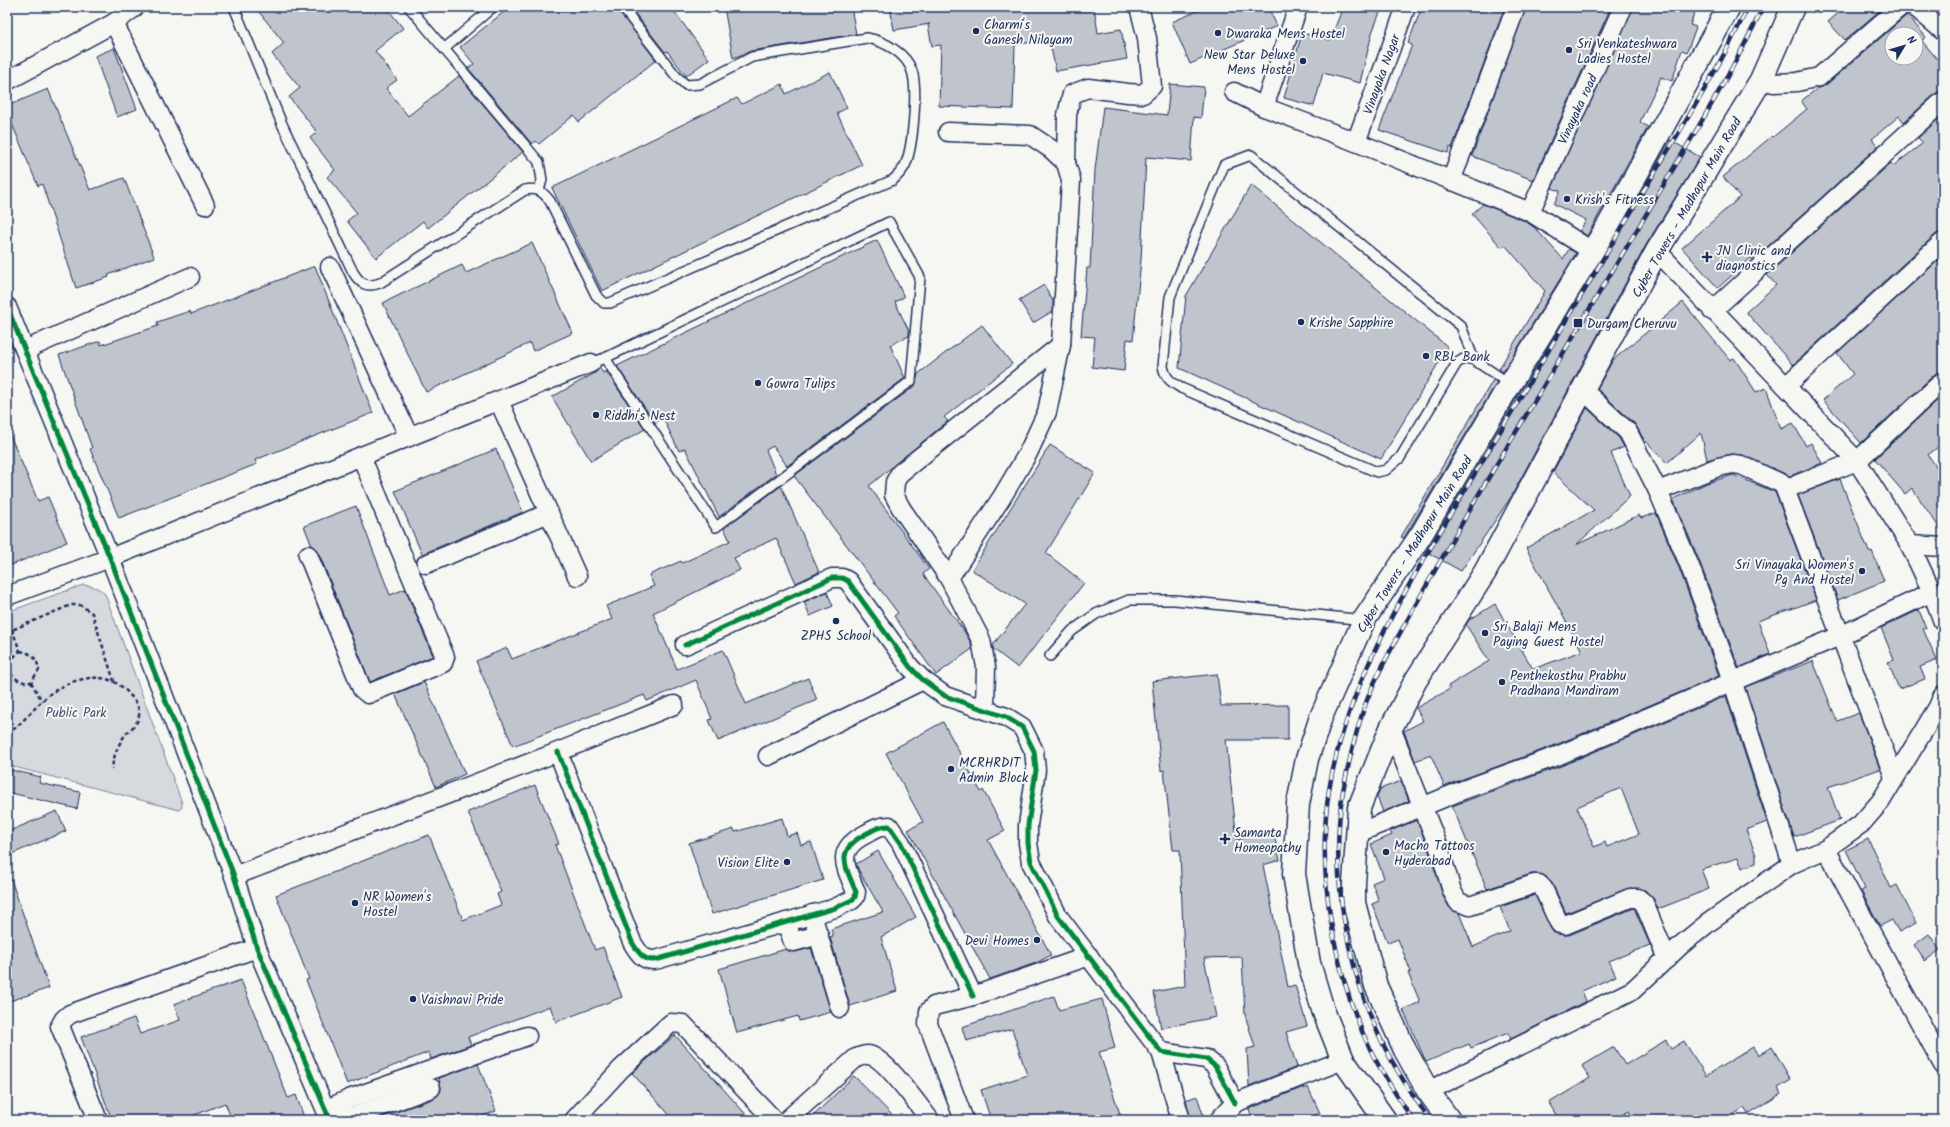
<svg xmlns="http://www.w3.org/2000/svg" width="1950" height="1127" font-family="Kalam,sans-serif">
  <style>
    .green { fill: #d6d9dd; stroke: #78849e }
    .building { fill: #c0c4cd; stroke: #1b2f5e; fill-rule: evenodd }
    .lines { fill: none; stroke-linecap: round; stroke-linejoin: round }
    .service-casing { stroke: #1b2f5e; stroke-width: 12 }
    .minor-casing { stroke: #1b2f5e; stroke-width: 21 }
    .primary-casing { stroke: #1b2f5e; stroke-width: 25 }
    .path { stroke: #1b2f5e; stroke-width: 2.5; stroke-dasharray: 4 3; stroke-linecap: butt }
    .service { stroke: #f6f6f2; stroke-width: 9 }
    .minor { stroke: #f6f6f2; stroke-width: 18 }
    .primary { stroke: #f6f6f2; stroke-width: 22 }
    .rail-casing { stroke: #1b2f5e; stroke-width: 4.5 }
    .rail { stroke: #f6f6f2; stroke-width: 3; stroke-dasharray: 9; stroke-linecap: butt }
    .cycleway-casing { stroke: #f6f6f2; stroke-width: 8 }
    .cycleway { stroke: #00873e; stroke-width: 5 }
    .poi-dot { fill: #1b2f5e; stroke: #f6f6f2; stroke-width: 1.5 }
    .labels { text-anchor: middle; stroke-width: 4; stroke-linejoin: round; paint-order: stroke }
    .poi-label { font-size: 13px; fill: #1b2f5e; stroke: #f6f6f2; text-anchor: start }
    .street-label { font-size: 13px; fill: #1b2f5e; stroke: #f6f6f2 }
    .park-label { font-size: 13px; fill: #405177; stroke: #f6f6f2 }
  </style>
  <rect width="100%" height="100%" fill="#f6f6f2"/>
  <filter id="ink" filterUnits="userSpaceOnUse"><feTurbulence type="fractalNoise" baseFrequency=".025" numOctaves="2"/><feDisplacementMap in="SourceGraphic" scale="8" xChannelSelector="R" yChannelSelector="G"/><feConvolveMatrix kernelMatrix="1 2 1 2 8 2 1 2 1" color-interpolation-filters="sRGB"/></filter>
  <g filter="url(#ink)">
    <path class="green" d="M83 585C93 586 98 587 105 594L182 803V807L179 810 7 765V612Z"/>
    <g class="building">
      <polygon points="255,7 386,7 403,28 375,51 397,80 386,88 408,116 459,76 523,152 428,228 423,221 376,258 347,221 357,213 327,177 335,170 310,138 317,132 289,97 300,88 272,54 284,43"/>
      <polygon points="510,7 616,7 656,60 579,122 574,115 539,144 536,141 532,144 468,68 474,64 460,47"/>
      <polygon points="630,7 671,7 709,59 686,76 667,51 665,52"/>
      <polygon points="724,7 851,7 856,34 751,51 733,58"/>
      <polygon points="890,7 1094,7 1098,33 1121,29 1127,59 1056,71 1049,39 1015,45 1013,109 939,106 941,45 932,46 928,25 930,24 894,30"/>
      <polygon points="1206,7 1268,7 1277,26 1190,64 1172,22"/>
      <polygon points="1343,7 1382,7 1372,33 1360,83 1323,73 1314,106 1284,98 1302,33 1330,40"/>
      <polygon points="1422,7 1505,7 1452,148 1450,147 1448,153 1379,130 1412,45 1408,43"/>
      <polygon points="1526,7 1611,7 1533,180 1472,156"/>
      <polygon points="1633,7 1697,7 1690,25 1696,27 1687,52 1682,50 1672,81 1661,77 1640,122 1648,127 1587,236 1580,231 1586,220 1554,204 1560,191 1552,188"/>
      <polygon points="1845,7 1884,7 1845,40 1828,22"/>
      <path d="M1907 15 1926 37 1922 41 1943 66V91L1936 93 1904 122 1899 116 1872 139 1878 146 1753 260 1751 258 1718 288 1682 248 1740 197 1723 177 1772 136 1773 137 1807 109 1801 101 1818 88 1826 85ZM1892 34H1916V58H1892Z"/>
      <polygon points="114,48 137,109 117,117 95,56"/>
      <polygon points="830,72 847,108 837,113 862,165 602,291 552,188 737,98 742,104 782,84 786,94"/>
      <polygon points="1170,84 1204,87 1201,118 1194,117 1191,161 1146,157 1141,260 1133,340 1127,339 1124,371 1092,367 1095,337 1081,336 1087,268 1090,268 1095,170 1103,107 1167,115"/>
      <polygon points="48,89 90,190 124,178 154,257 108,275 109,277 76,288 42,184 38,186 7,112 7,106"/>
      <polygon points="1943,115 1943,232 1936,234 1793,365 1746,312 1776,285 1767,275 1891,163 1893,166 1923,143 1918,138"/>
      <polygon points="1670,140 1700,157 1646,245 1511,497 1461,571 1425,551 1521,390 1620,231"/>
      <polygon points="1251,185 1448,347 1381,459 1179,368 1186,296"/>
      <polygon points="1483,204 1525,221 1535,228 1563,259 1569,249 1576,253 1503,372 1499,369 1545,291 1505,245 1502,248 1472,214"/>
      <polygon points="877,240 904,297 895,302 909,331 909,336 890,345 905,378 787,466 773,446 766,450 776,474 719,517 685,448 679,451 663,418 655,423 617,366"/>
      <polygon points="532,243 573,333 533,351 530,343 426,392 383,303 462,265 466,273"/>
      <polygon points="1943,256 1943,371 1936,373 1861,443 1823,400 1853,374 1837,353"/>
      <polygon points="315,266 373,413 255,460 257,464 119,518 90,449 92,448 59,355 100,341 101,345 158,326 157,322 190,311 191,314"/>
      <polygon points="1044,285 1053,301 1053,311 1033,323 1019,300"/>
      <polygon points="1683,302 1730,360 1734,358 1756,392 1766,388 1781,429 1793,423 1806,446 1811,443 1822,463 1790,476 1742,455 1731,454 1707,460 1701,433 1667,463 1643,438 1635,424 1597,389 1613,360"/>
      <polygon points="982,325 1012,364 944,417 948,421 869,486 929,569 923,574 964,631 971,643 972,649 936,675 894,616 898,613 794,476 915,386 918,374"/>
      <polygon points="600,368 603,373 606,371 645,429 591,461 552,397 595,373"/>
      <polygon points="1493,380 1497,382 1404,538 1401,537"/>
      <polygon points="1943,395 1943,443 1928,455 1943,476 1943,533 1912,488 1905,494 1875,459"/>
      <polygon points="1587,408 1619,438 1624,447 1611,453 1630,496 1576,545 1639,515 1641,518 1656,513 1679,568 1719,676 1553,746 1444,786 1431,755 1415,761 1404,731 1423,721 1416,708 1450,689 1448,686 1489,661 1466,625 1469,620 1495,604 1533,669 1582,651 1526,548 1594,510 1553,472"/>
      <polygon points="7,428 38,501 48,497 67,542 7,567"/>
      <polygon points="1050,445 1095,473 1046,553 1084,583 1018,668 993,649 993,645 1025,604 972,570"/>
      <polygon points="496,449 523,512 422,554 395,491"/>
      <polygon points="1733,475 1775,492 1816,600 1758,621 1770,654 1739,668 1699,560 1673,499 1707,483"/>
      <polygon points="1840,479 1869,552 1872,551 1884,581 1838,600 1798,495"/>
      <polygon points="781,486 819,572 796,583 776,538 734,558 740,570 653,613 677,669 723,650 746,704 808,678 817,700 718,741 709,720 712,719 696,680 647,701 644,695 513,746 476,661 507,648 512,659 612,619 606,606 654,586 649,575 681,561 682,563 730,541 724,528"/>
      <polygon points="356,506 390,595 405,589 433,656 370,682 318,551 312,546 304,526"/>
      <polygon points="827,592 833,606 810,616 804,602"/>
      <polygon points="1919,610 1926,628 1923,629 1937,660 1920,667 1925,679 1899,689 1888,662 1894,660 1881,628"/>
      <polygon points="1813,661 1837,721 1859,713 1880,769 1828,787 1840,820 1794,837 1745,687"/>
      <polygon points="1217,674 1221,706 1288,705 1288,740 1226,740 1237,840 1273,831 1280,860 1263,865 1288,987 1295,985 1307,1026 1286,1032 1297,1067 1249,1086 1247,1049 1255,1047 1245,1015 1242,957 1204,958 1216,1017 1161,1028 1154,992 1185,986 1180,850 1173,850 1164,770 1161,771 1152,681"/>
      <polygon points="424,682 465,774 436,787 395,694"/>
      <path d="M1726 696 1767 822 1746 830 1756 855V863L1742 868 1738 858 1701 869 1709 889 1658 909 1654 899 1645 890 1630 888 1566 913 1552 883 1546 877 1539 874H1531L1487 889 1452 806 1561 766ZM1621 788 1639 834 1607 847 1605 842 1594 847 1577 807Z"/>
      <polygon points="943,722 981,792 983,790 1005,831 988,840 1051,955 1036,963 990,979 908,830 923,822 886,753"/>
      <polygon points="7,769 41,777 39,783 80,792 77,809 7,792"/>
      <polygon points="1401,781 1409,801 1383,812 1377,797 1380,789"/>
      <polygon points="535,785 559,844 555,845 595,950 603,947 622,997 556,1022 550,1006 468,1037 471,1045 431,1059 429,1052 347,1084 306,980 309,979 276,895 429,835 463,920 501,905 497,894 501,892 468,812"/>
      <polygon points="57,811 66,831 7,856 7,832"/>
      <polygon points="782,818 787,836 797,833 801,845 811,842 823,880 712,914 689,843 734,829 735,832"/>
      <polygon points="1417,820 1429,851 1443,896 1449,907 1459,913 1473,947 1510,931 1500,907 1535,895 1551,929 1554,933 1563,935 1569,935 1634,908 1650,945 1609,961 1616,976 1582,991 1586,1001 1511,1039 1508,1033 1471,1048 1469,1044 1426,1062 1403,1010 1420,1002 1408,973 1411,972 1398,939 1388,943 1372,904 1379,901 1372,883 1384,878 1371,844 1392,835 1390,831"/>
      <polygon points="1868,839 1891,888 1897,885 1916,923 1899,932 1892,920 1880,926 1861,891 1865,889 1846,850"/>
      <polygon points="878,851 916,917 881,937 897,991 850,1006 830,937 833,936 831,929 883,912 859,871 856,864"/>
      <polygon points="7,877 10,877 49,988 7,1002"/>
      <polygon points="1929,934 1940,950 1925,961 1914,945"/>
      <polygon points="811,948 831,1012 799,1021 798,1016 737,1033 719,969 786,949 795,952"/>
      <polygon points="241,980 288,1098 296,1095 305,1120 232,1120 225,1103 182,1120 112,1120 81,1037 134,1018 140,1034 180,1020 174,1004"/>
      <polygon points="1054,996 1059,1010 1102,999 1115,1048 1099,1052 1122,1120 991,1120 981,1090 1027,1075 1012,1029 966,1041 962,1027"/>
      <polygon points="675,1035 751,1120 674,1120 632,1073"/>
      <polygon points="1666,1040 1671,1049 1684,1041 1706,1076 1753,1047 1758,1055 1772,1047 1791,1080 1778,1088 1781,1094 1748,1114 1744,1108 1725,1120 1634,1120 1629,1111 1613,1120 1559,1120 1549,1103 1590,1078 1582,1066 1614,1047 1625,1065"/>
      <polygon points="478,1064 496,1111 472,1120 374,1120 435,1098 441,1090 439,1078"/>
      <polygon points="854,1076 897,1120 809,1120"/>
      <polygon points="1304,1087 1304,1089 1308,1087 1320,1113 1304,1120 1253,1120 1249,1109"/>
      <polygon points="1197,1096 1205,1120 1191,1120 1186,1100"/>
    </g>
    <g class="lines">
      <defs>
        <g id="service">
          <path d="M234 7 282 124 353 272C360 284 367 288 380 283L525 190C538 187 543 192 550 201L596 295 604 303H610L893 180C898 175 904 170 906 163 913 145 918 89 912 71 906 53 884 41 867 38L752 57 700 84 686 85 676 76 622 7"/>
          <polyline points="409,7 539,162 542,180 539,190"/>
          <polyline points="444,49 493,7"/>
          <path d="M1474 360 1461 326 1251 155 1224 165 1170 297 1163 366C1165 378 1171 382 1181 388L1377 472 1386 470 1400 458 1457 363 1465 358 1474 360 1510 384"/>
          <polyline points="591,363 605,358 716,527 911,381 920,277 889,222 605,358"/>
          <polyline points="1050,656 1072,631 1096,614 1129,600 1175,600 1364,620"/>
        </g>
        <g id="minor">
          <polyline points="1915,7 1943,31"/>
          <polyline points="114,23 205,205"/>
          <polyline points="1761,80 1774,83 1797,82 1819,77 1900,7"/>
          <polyline points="7,81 114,23 135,7"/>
          <polyline points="1234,92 1264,107 1356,142 1530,212 1592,251"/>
          <polyline points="1264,107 1298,7"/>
          <polyline points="948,132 1030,135 1051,149 1066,163 1071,180 1061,345 1047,412 1028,453 1002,497 949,578"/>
          <polyline points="1356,142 1406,7"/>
          <polyline points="1066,163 1067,115 1072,94 1088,88 1128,93 1143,94 1152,86 1147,38 1139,7"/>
          <polyline points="1451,181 1516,7"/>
          <polyline points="1530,212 1623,7"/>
          <polyline points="1657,251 1857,461 1910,545 1932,592 1943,622"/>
          <polyline points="330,267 409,437"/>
          <polyline points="7,307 110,558 234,876 257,948 330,1120"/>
          <polyline points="1712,311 1943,101"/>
          <polyline points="25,350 190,277"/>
          <polyline points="1786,386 1943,242"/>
          <polyline points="1583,390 1628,432 1658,491 1689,564 1732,680 1792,864"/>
          <polyline points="499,401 577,576"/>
          <polyline points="1783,484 1894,777"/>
          <polyline points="1658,491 1718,467 1733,464 1741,465 1789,487 1796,485 1857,461 1943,381"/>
          <polyline points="1910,545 1943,547"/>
          <polyline points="308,555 362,689 368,694 443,663 445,657 361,456"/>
          <polyline points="426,564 549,513"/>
          <polyline points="7,596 110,558 591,363"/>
          <polyline points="685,645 832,578 842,578 848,581 910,667 923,680 945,696 1006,717 1022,727 1034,751 1036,770 1028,825 1028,843 1031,862 1058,916 1161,1052 1206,1059 1215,1066 1235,1103"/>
          <polyline points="985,708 986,667 981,640 949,578 901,508 894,495 895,482 900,473 1061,345"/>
          <polyline points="1391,728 1439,848 1452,891 1458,902 1470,906 1534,884 1539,884 1543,888 1557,919 1560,924 1565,925 1630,898 1638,898 1644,903 1667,959"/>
          <path d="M558 752 632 942C639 954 645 963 659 959L835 908 852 900 855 897 856 892C846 867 834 851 864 835 873 830 879 826 889 826L901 843 973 996"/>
          <polyline points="768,756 923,680"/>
          <polyline points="1358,833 1463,790 1557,756 1842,635 1932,592"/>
          <polyline points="1826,849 1943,1065"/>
          <polyline points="234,876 558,752 674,705"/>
          <polyline points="812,914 840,1008"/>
          <polyline points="786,922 793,942 819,935"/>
          <polyline points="1161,1052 1181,1120"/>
          <polyline points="1428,1091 1633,990 1681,945 1708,923 1792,864 1826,849 1861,824 1881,801 1938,707 1943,695"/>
          <polyline points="327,1109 349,1099 527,1036"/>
          <polyline points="98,1120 60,1026 64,1019 70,1014 257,948"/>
          <polyline points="344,1120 431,1088"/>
          <polyline points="574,1120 621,1069 671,1023 683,1024 774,1120"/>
          <path d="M787 1120 856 1058C860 1057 865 1054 868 1055 884 1056 919 1106 930 1120"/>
          <polyline points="964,1120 928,1024 929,1011 934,1006 973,996 1089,956"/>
          <polyline points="1219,1120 1235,1103 1343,1060"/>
        </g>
        <g id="primary">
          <polyline points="1385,1120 1343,1060 1323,1010 1309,963 1294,874 1298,804 1307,759 1321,717 1364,620 1421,535 1510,384 1609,224 1729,7"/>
          <polyline points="1449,1120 1428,1091 1405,1050 1376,986 1354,903 1354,883 1359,808 1391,728 1416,680 1485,572 1657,251 1761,80 1793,7"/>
        </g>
      </defs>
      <use href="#service" class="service-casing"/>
      <use href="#minor" class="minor-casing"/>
      <use href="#primary" class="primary-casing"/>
      <g class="path">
        <polyline points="7,616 20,651"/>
        <polyline points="7,632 71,605 80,605 92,613 114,681"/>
        <path d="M20 651C32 653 37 658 39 670L31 682C19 684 4 674 11 661 13 657 17 654 20 651Z"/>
        <polyline points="31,682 42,701"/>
        <path d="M7 733C16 731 39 702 50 694 74 677 108 668 129 694 134 699 139 706 139 713 140 723 131 728 125 735 118 745 113 757 112 769"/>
      </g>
      <use href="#service" class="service"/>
      <use href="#minor" class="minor"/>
      <use href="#primary" class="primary"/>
      <defs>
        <g id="rail">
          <path d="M1413 1120C1398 1098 1383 1075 1371 1051 1334 975 1316 874 1329 790 1348 676 1413 578 1471 480 1526 388 1582 295 1637 202 1675 138 1716 75 1748 7"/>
          <path d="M1430 1120C1413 1096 1397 1072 1384 1046 1347 972 1329 873 1343 791 1349 761 1356 729 1367 700 1378 671 1394 644 1409 617 1433 573 1458 530 1483 487 1539 394 1594 301 1650 208 1689 142 1730 77 1763 7"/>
        </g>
      </defs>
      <use href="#rail" class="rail-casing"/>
      <use href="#rail" class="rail"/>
      <defs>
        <g id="cycleway">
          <polyline points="7,307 110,558 234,876 257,948 330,1120"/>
          <polyline points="685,645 832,578 842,578 848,581 910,667 923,680 945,696 1006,717 1022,727 1034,751 1036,770 1028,825 1028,843 1031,862 1058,916 1161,1052 1206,1059 1215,1066 1235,1103"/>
          <path d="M558 752 632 942C639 954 645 963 659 959L835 908 852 900 855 897 856 892C846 867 834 851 864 835 873 830 879 826 889 826L901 843 973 996"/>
        </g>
      </defs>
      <use href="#cycleway" class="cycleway-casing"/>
      <use href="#cycleway" class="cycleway"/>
    </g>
  </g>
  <g class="poi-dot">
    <circle cx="976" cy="31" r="4"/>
    <circle cx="1218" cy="33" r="4"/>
    <circle cx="1569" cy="50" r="4"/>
    <circle cx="1303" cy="61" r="4"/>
    <circle cx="1567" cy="199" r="4"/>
    <path d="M1705 251h4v4h4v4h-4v4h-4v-4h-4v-4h4z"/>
    <circle cx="1301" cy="322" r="4"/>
    <rect x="1573" y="318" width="10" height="10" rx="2"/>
    <circle cx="1426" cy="356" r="4"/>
    <circle cx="758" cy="383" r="4"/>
    <circle cx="596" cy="415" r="4"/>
    <circle cx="1862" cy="571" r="4"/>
    <circle cx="836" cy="621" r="4"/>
    <circle cx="1485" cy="633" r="4"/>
    <circle cx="1502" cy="682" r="4"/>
    <circle cx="951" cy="769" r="4"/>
    <path d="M1223 833h4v4h4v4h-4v4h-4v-4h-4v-4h4z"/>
    <circle cx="1386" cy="852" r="4"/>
    <circle cx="787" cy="862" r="4"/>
    <circle cx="355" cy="903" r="4"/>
    <circle cx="1037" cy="940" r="4"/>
    <circle cx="413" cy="999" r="4"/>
  </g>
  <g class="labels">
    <g class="poi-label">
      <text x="984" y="29">Charmi's<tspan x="984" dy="15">Ganesh Nilayam</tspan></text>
      <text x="1226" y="38">Dwaraka Mens Hostel</text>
      <text x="1577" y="48">Sri Venkateshwara<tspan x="1577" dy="15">Ladies Hostel</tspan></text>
      <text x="1295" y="59" text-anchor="end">New Star Deluxe<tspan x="1295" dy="15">Mens Hostel</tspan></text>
      <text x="1575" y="204">Krish's Fitness</text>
      <text x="1716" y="255">JN Clinic and<tspan x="1716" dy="15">diagnostics</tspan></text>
      <text x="1309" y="327">Krishe Sapphire</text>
      <text x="1587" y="328">Durgam Cheruvu</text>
      <text x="1434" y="361">RBL Bank</text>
      <text x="766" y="388">Gowra Tulips</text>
      <text x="604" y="420">Riddhi's Nest</text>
      <text x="1854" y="569" text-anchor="end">Sri Vinayaka Women's<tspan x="1854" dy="15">Pg And Hostel</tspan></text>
      <text x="1493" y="631">Sri Balaji Mens<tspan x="1493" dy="15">Paying Guest Hostel</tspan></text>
      <text x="836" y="640" text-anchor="middle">ZPHS School</text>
      <text x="1510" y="680">Penthekosthu Prabhu<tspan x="1510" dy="15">Pradhana Mandiram</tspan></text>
      <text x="959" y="767">MCRHRDIT<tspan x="959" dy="15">Admin Block</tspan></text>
      <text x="1234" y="837">Samanta<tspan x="1234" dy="15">Homeopathy</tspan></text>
      <text x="1394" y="850">Macho Tattoos<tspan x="1394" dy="15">Hyderabad</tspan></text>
      <text x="779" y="867" text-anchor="end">Vision Elite</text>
      <text x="363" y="901">NR Women's<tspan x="363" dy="15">Hostel</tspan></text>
      <text x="1029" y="945" text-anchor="end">Devi Homes</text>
      <text x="421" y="1004">Vaishnavi Pride</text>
    </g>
    <g class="street-label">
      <text transform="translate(1381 74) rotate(-70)" y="5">Vinayaka Nagar</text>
      <text transform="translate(1577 109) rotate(-65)" y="5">Vinayaka road</text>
      <text transform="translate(1686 207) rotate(-60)" y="5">Cyber Towers - Madhapur Main Road</text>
      <text transform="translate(1414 544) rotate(-58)" y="5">Cyber Towers - Madhapur Main Road</text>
    </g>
    <g class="park-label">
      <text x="76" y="717">Public Park</text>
    </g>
  </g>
  <rect width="1950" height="1127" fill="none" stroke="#f6f6f2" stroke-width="24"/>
  <rect x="12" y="12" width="1926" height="1103" fill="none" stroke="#1b2f5e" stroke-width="1.5" filter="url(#ink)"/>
  <g transform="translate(1904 46) rotate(52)"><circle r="19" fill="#f6f6f2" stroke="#9ea6b7"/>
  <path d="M0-3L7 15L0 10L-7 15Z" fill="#1b2f5e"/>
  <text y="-6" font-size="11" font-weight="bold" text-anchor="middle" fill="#1b2f5e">N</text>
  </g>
</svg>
